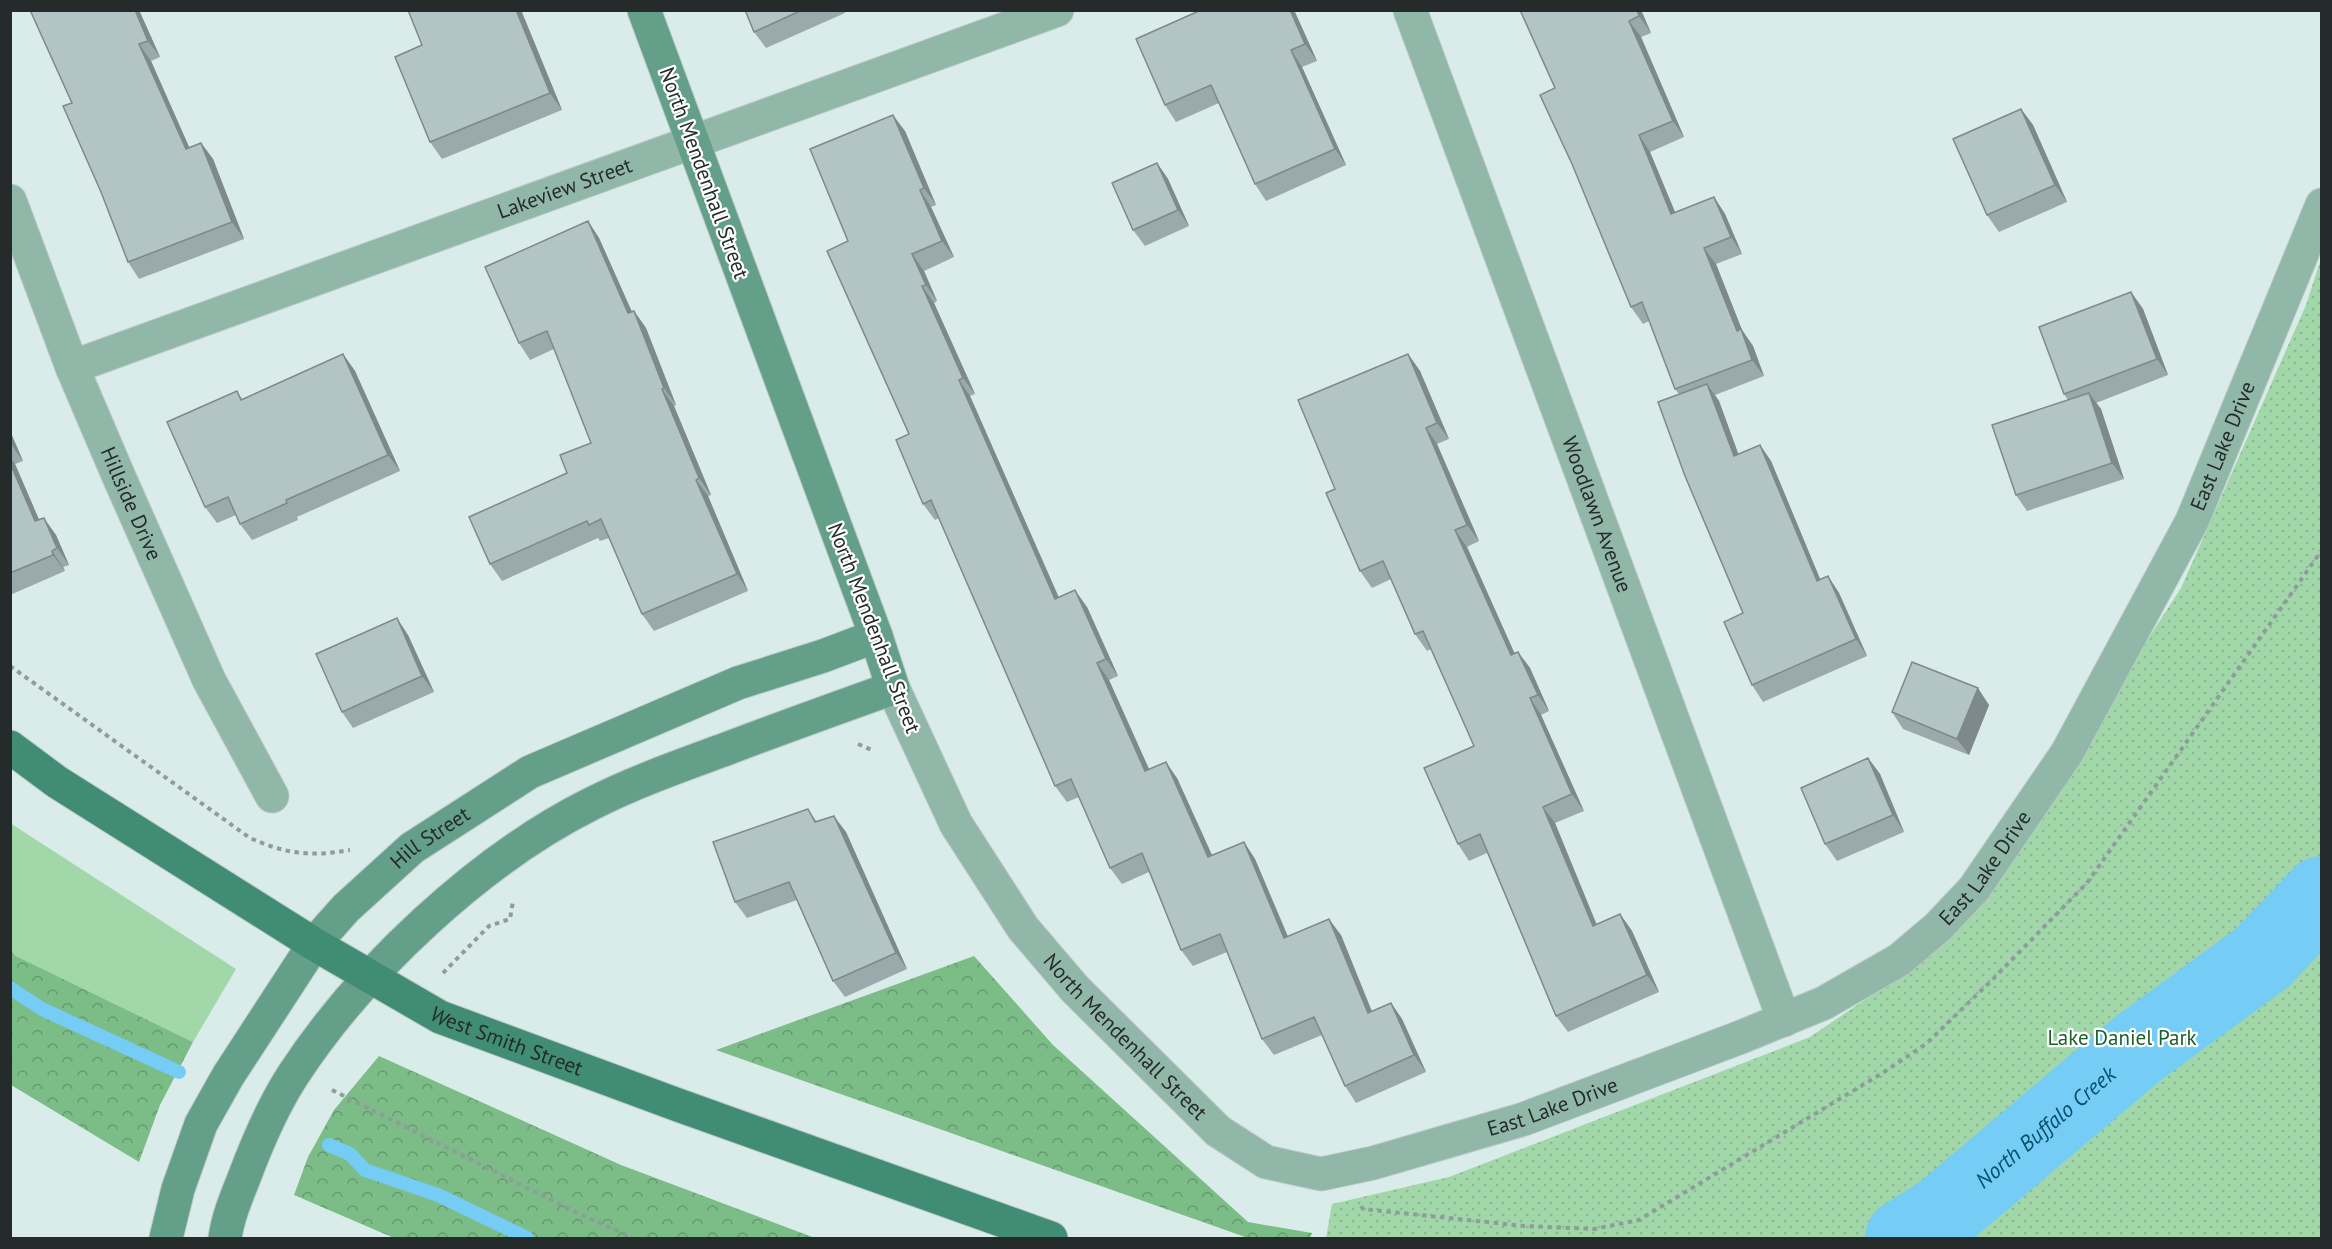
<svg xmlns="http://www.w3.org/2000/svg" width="2332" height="1249" font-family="'PT Sans',sans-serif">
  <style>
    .grass { fill: #a2d7a9 }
    .forest { fill: url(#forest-crowns) }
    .park { fill: url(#park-dots) }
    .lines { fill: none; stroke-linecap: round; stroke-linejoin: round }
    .stream { stroke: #75ccf5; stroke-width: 14 }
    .river { stroke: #75ccf5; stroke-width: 78 }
    .street-casing { stroke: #b9c9c7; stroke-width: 35 }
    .secondary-casing { stroke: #b9c9c7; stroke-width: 35 }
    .primary-casing { stroke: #b9c9c7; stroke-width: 35 }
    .path { stroke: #8e9c9a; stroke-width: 4; stroke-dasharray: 4.5 4.5; stroke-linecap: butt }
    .street { stroke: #91b7a8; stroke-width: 33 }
    .secondary { stroke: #649f89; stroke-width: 33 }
    .primary { stroke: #408d73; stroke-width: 33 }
    .wall { fill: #9aa9ab }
    .shaded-wall { fill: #7d898b }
    .building { fill: #b3c4c7; stroke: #7d898b; stroke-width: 1.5 }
    .labels { text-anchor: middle; stroke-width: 4.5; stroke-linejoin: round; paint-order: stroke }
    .street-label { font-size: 21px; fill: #242b2a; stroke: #fff }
    .park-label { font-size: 21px; fill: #1b602d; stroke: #fff }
    .water-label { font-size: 22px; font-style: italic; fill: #05506c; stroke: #fff }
  </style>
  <defs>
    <pattern id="forest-crowns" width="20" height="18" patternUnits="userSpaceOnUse" patternTransform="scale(1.5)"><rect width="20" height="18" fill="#7cbd87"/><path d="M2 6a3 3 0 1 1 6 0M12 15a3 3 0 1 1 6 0" fill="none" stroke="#659a6f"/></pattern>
    <pattern id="park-dots" width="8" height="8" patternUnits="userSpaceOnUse" patternTransform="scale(1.5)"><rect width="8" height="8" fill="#a2d7a9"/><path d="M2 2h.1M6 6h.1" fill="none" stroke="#8bb992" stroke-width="1.8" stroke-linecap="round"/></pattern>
  </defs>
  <rect width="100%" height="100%" fill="#daecea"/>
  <polygon class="grass" points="10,823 236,969 193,1042 16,956 11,951"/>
  <g class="forest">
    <polygon points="11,951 16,956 193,1042 160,1105 139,1162 11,1085"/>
    <polygon points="974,956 1053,1045 1248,1222 1312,1233 1310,1238 1248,1238 716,1050"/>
    <polygon points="379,1056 621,1165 815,1238 394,1238 294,1195 308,1157 334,1110"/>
  </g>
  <polygon class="park" points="2321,259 2321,1238 1326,1238 1332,1204 1449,1177 1810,1037 1891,982 1980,898 2181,588 2306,305"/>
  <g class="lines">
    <g class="stream">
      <polyline points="10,988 42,1009 179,1072"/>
      <polyline points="329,1145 350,1154 365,1170 438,1195 527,1238"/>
    </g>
    <path class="river" id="s1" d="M1904 1238 1942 1214 2140 1047 2262 958 2322 895"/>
    <defs>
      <g id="street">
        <path id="s2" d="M1410 10 1784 1020"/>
        <path id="s3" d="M10 201 72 367 119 477 209 680 272 796"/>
        <path id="s4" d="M72 367 1057 10"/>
        <path id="s5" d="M893 688 956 824 1023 928 1075 989 1218 1131 1266 1162 1321 1174 1373 1163 1524 1119 1741 1037 1824 1003 1899 960 1938 927 1974 889 2067 753 2192 521 2322 205"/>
      </g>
      <g id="secondary">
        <path id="s6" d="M166 1238 178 1189 201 1124 228 1076 314 944 346 908 412 848 530 772 738 683 823 656 876 636"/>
        <path d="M225 1238C228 1217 236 1198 244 1178 257 1143 273 1106 293 1075 361 971 479 860 591 804 634 782 680 766 726 749 781 728 837 708 893 688L876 636 644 10"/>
      </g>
      <g id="primary">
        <path id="s7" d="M10 747 57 782 314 944 440 1017 678 1105 1051 1238"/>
      </g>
    </defs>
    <use href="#street" class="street-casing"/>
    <use href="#secondary" class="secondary-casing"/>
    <use href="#primary" class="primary-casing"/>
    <g class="path">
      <path d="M10 666 250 838C286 854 311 857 350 850"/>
      <polyline points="858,744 872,750"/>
      <polyline points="443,973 489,926 510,919 513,901"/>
      <polyline points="332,1090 571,1210 633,1238"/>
      <polyline points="1361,1206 1363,1209 1524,1226 1594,1229 1639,1220 1881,1074 1926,1044 1992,980 2087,883 2322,550"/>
    </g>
    <use href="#street" class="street"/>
    <use href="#secondary" class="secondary"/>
    <use href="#primary" class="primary"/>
  </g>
  <g class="wall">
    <polygon points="30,10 139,10 160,57 151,61 189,147 201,143 213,159 244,239 139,279 128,262 72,103"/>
    <polygon points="521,10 562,110 442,159 430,142 422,45"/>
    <polygon points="745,10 844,10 845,13 766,48 754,32"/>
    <polygon points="1294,10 1317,61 1302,67 1346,165 1266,201 1255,184 1219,103 1176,122 1165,105"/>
    <polygon points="1520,10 1641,10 1651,33 1641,37 1684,137 1650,152 1675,213 1714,197 1725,214 1742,254 1716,264 1742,330 1753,346 1764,376 1715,395 1719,401 1738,454 1760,445 1771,461 1820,579 1828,576 1839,593 1867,656 1763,702 1752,685 1743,613 1679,394 1675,389 1649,321 1643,324 1631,307 1555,88"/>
    <polygon points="2021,109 2033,125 2067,202 1999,232 1987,215"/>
    <polygon points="905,131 936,205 931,207 954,257 924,271 937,301 934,303 975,394 970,396 1059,598 1087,607 1118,676 1109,680 1149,769 1177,778 1212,855 1244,842 1255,859 1288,936 1341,935 1372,1011 1391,1003 1402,1019 1426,1072 1356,1103 1345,1086 1322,1035 1274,1055 1262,1039 1227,952 1193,966 1181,950 1149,872 1122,884 1110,868 1079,797 1067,802 1055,786 939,518 935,520 923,504 909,434 848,241"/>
    <polygon points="1157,163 1168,179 1189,226 1145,246 1133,230"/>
    <polygon points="588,221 599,238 632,312 634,311 646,328 676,405 674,406 711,495 708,496 748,591 654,631 642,614 609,538 600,541 598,538 502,581 490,564 567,473 591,443 554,349 530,360 519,343"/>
    <polygon points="2131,292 2143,309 2168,375 2096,403 2101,409 2124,479 2027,511 2016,495 2068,400 2064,394"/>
    <polygon points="343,354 355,371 400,471 297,517 298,520 252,540 240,524 236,515 217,523 205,507 237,391 242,399"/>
    <polygon points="1408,354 1420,371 1449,439 1437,444 1479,541 1467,547 1514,653 1518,652 1530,668 1549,711 1541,715 1584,811 1555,823 1597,925 1620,914 1632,931 1659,992 1568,1032 1556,1016 1487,853 1469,861 1458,844 1474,746 1431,649 1427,651 1415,634 1391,579 1372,588 1360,571 1335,489"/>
    <polygon points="10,431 23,461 15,464 39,520 56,535 69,565 63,567 65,571 10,595"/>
    <polygon points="408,635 434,692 353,728 342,712"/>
    <polygon points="1989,705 1969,755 1903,729 1892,712"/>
    <polygon points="1868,758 1880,774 1904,832 1837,861 1825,844"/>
    <polygon points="808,809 817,822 846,832 907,969 845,997 833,981 797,900 747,918 735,902"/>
  </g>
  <g class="shaded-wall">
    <polygon points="135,10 139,10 160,57 148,41"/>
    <polygon points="516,10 521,10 562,110 550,93"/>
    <polygon points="1290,10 1294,10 1317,61 1305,44"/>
    <polygon points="1637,10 1641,10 1651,33 1639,16"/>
    <polygon points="1629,21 1641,37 1684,137 1673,121"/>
    <polygon points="139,44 151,61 197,165 186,149"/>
    <polygon points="1291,50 1302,67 1346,165 1335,149"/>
    <polygon points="2021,109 2033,125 2067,202 2055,185"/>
    <polygon points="893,115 905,131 936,205 924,188"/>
    <polygon points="1639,135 1650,152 1683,231 1671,214"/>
    <polygon points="201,143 213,159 244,239 232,222"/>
    <polygon points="1157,163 1168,179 1189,226 1178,210"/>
    <polygon points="920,190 931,207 954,257 942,241"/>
    <polygon points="1714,197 1725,214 1742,254 1731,237"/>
    <polygon points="588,221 599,238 640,330 628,313"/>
    <polygon points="1704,248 1716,264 1742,330 1753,346 1764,376 1752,360 1737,331"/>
    <polygon points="912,254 924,271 937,301 926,285"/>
    <polygon points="922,286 934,303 975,394 963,378"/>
    <polygon points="2131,292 2143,309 2168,375 2157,359"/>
    <polygon points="634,311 646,328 676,405 664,388"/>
    <polygon points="343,354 355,371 400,471 388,455"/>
    <polygon points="1408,354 1420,371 1449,439 1437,423"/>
    <polygon points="959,380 970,396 1067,616 1055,599"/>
    <polygon points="1707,384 1719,401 1745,472 1734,456"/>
    <polygon points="662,389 674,406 711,495 699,478"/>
    <polygon points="2089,393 2101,409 2124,479 2112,463"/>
    <polygon points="1426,428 1437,444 1479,541 1467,525"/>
    <polygon points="10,431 23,461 11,444"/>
    <polygon points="1760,445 1771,461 1828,598 1817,581"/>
    <polygon points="10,457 15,464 47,538 35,521 10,463"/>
    <polygon points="696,480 708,496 748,591 737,574"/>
    <polygon points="44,518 56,535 69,565 57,548"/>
    <polygon points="1455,530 1467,547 1523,672 1511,655"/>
    <polygon points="52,551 63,567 65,571 53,555"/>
    <polygon points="1828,576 1839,593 1867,656 1856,639"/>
    <polygon points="1075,590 1087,607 1118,676 1106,659"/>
    <polygon points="397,618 408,635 434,692 422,676"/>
    <polygon points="1518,652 1530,668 1549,711 1538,695"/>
    <polygon points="1097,663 1109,680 1157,787 1145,771"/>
    <polygon points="1978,688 1989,705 1969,755 1957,739"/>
    <polygon points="1530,698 1541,715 1584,811 1572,794"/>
    <polygon points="1868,758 1880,774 1904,832 1893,815"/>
    <polygon points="1166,762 1177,778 1220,873 1208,857"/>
    <polygon points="1543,807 1555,823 1604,943 1593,926"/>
    <polygon points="834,816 846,832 907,969 896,953"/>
    <polygon points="1244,842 1255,859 1295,954 1284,938"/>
    <polygon points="1620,914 1632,931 1659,992 1647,975"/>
    <polygon points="1329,919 1341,935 1379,1030 1368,1013"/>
    <polygon points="1391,1003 1402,1019 1426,1072 1414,1055"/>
  </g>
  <g class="building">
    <polygon points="30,10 135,10 148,41 139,44 186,149 201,143 232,222 128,262 101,192 63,106 72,103"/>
    <polygon points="408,10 516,10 550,93 430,142 395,57 422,45"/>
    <polygon points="745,10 802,10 754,32"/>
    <polygon points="1201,10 1290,10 1305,44 1291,50 1335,149 1255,184 1211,85 1165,105 1136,39"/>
    <polygon points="1520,10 1637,10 1639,16 1629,21 1673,121 1639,135 1671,214 1714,197 1731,237 1704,248 1737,331 1741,329 1752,360 1675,389 1642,302 1631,307 1572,164 1540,95 1555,88"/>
    <polygon points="2021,109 2055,185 1987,215 1953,139"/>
    <polygon points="893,115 924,188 920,190 942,241 912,254 926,285 922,286 963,378 959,380 1055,599 1075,590 1106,659 1097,663 1145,771 1166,762 1208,857 1244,842 1284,938 1329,919 1368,1013 1391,1003 1414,1055 1345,1086 1314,1017 1262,1039 1220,934 1181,950 1142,853 1110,868 1071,779 1055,786 931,500 923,504 896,440 909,434 827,251 848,241 810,149"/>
    <polygon points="1157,163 1178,210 1133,230 1112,183"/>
    <polygon points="588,221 628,313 634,311 664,388 662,389 699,478 696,480 737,574 642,614 601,519 589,525 587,521 490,564 469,517 567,473 560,455 591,443 547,331 519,343 485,267"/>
    <polygon points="2131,292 2157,359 2064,394 2039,327"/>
    <polygon points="343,354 388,455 286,500 287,503 240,524 228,497 205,507 167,422 237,391 241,400"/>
    <polygon points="1408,354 1437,423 1426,428 1467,525 1455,530 1511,655 1518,652 1538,695 1530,698 1572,794 1543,807 1593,926 1620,914 1647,975 1556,1016 1480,834 1458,844 1424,768 1474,746 1423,631 1415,634 1383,561 1360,571 1326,493 1335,489 1298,400"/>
    <polygon points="1707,384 1734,456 1760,445 1817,581 1828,576 1856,639 1752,685 1724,622 1743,613 1685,476 1658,402"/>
    <polygon points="2089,393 2112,463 2016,495 1992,425"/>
    <polygon points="10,463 35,521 44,518 57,548 52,551 53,555 10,573"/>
    <polygon points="397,618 422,676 342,712 316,654"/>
    <polygon points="1912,662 1978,688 1957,739 1892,712"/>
    <polygon points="1868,758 1893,815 1825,844 1801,788"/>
    <polygon points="808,809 815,822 834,816 896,953 833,981 789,882 735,902 713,842"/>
  </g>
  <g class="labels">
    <g class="street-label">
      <text transform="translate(704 173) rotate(70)" y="7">North Mendenhall Street</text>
      <text dy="7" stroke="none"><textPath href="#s4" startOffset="524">Lakeview Street</textPath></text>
      <text dy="7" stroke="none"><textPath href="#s5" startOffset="1900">East Lake Drive</textPath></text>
      <text dy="7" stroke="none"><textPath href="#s3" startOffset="326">Hillside Drive</textPath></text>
      <text dy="7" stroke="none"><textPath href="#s2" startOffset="538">Woodlawn Avenue</textPath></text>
      <text transform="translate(874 628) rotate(69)" y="7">North Mendenhall Street</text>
      <text dy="7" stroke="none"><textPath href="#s6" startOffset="490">Hill Street</textPath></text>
      <text dy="7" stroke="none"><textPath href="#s5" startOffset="1414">East Lake Drive</textPath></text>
      <text dy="7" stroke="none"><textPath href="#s5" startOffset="423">North Mendenhall Street</textPath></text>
      <text dy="7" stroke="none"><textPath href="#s7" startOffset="579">West Smith Street</textPath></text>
      <text dy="7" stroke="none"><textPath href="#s5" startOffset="910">East Lake Drive</textPath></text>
    </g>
    <g class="park-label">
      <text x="2122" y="1045">Lake Daniel Park</text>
    </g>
    <g class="water-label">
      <text dy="8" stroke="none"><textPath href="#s1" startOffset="180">North Buffalo Creek</textPath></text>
    </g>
  </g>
  <rect width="2332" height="1249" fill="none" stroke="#242b2a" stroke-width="24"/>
</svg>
